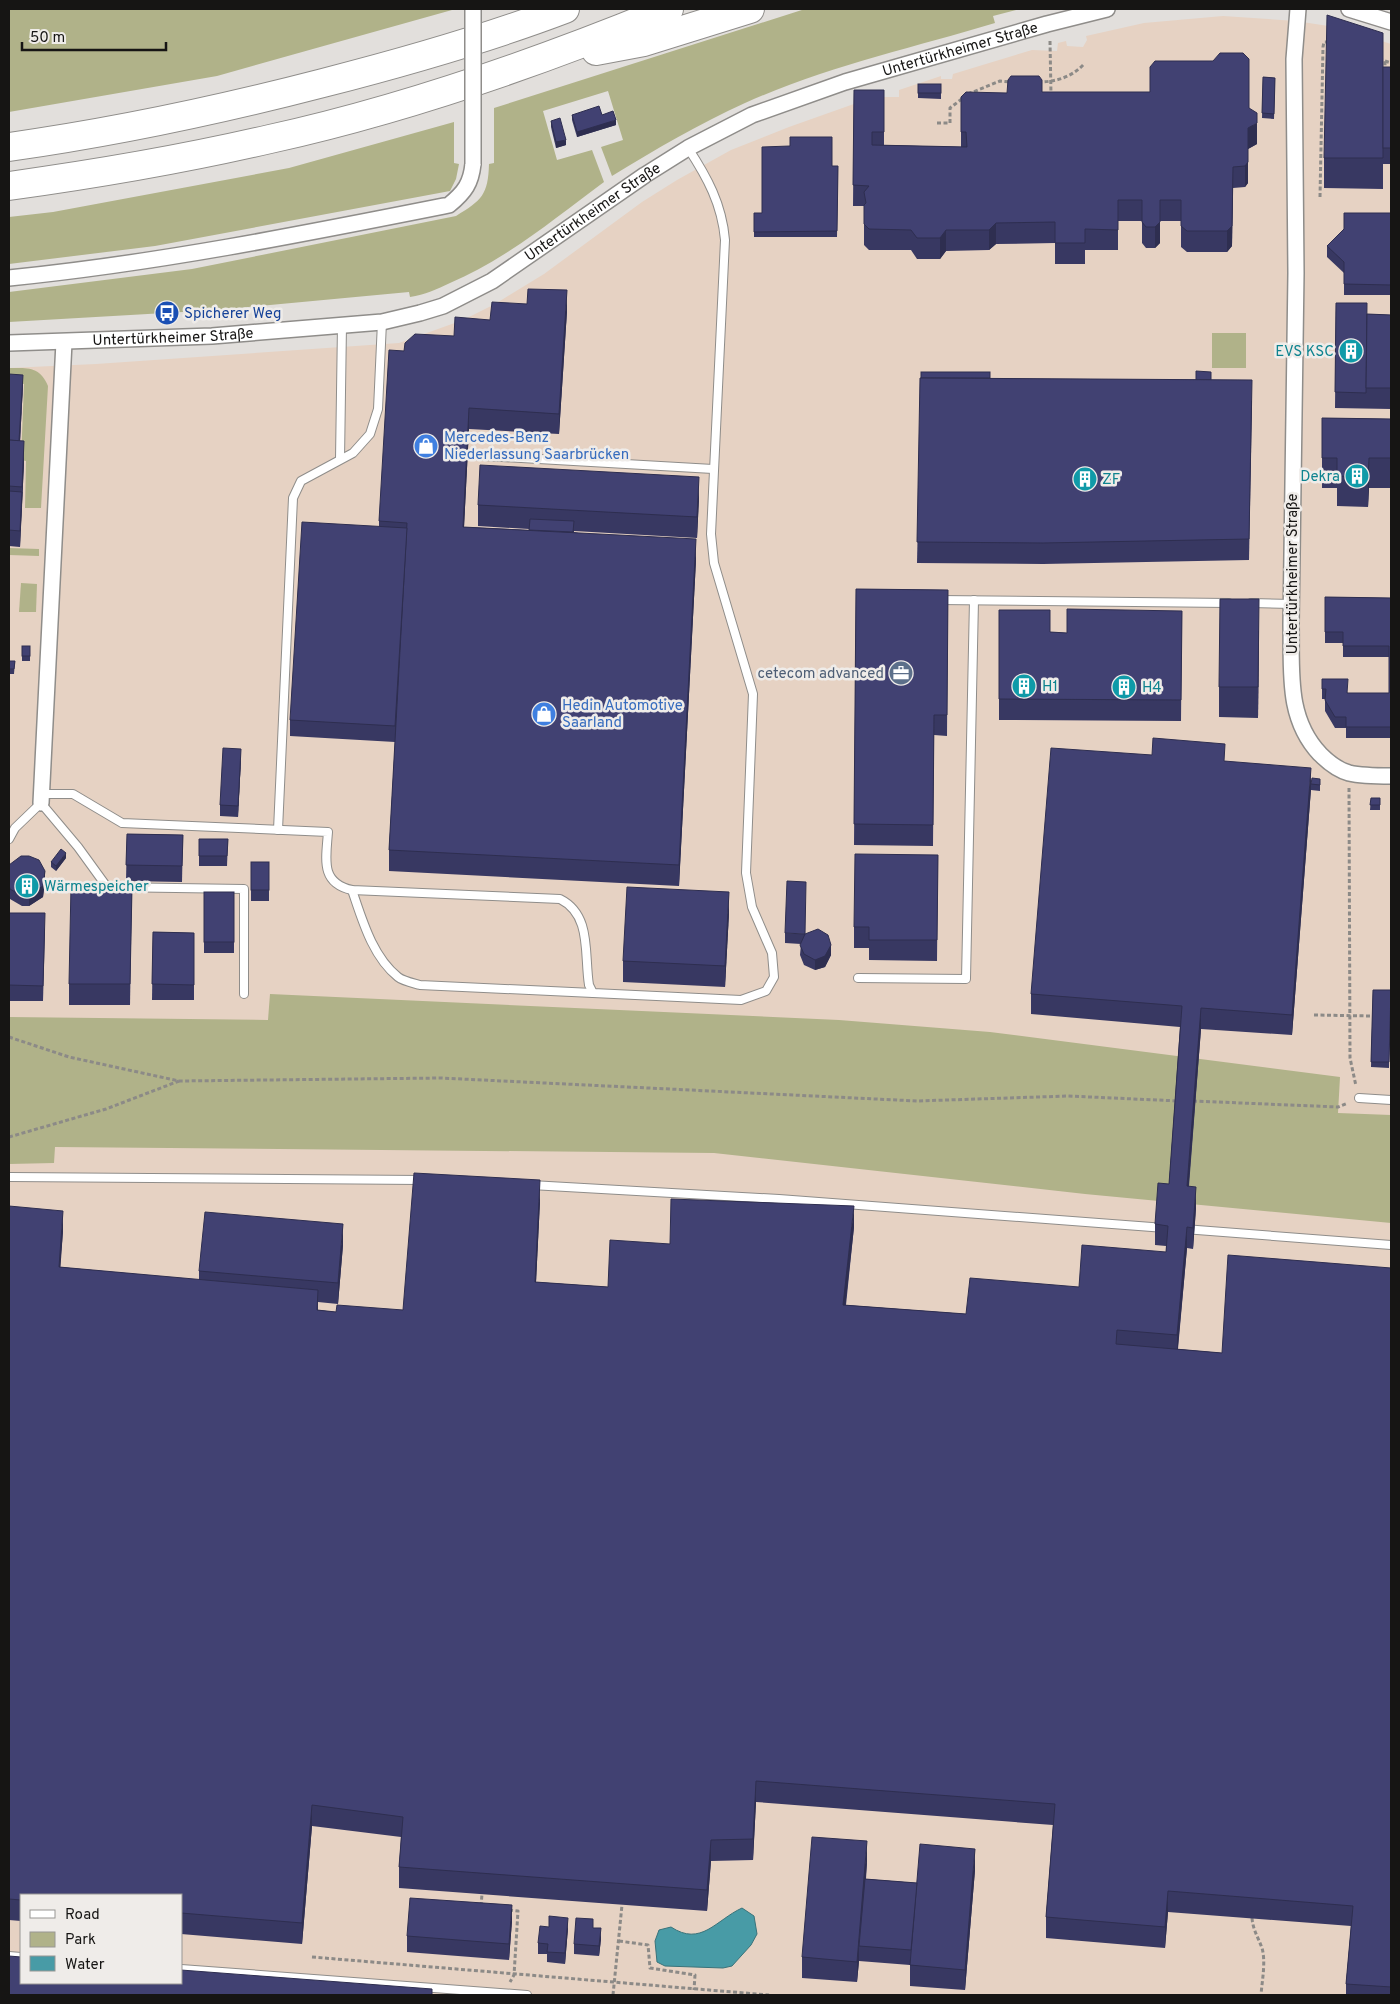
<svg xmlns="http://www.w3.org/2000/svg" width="1400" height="2004" font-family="Overpass,sans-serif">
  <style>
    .commercial { fill: #e6d2c3; fill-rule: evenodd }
    .green { fill: #b0b289 }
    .water { fill: #489ba6; stroke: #39737a }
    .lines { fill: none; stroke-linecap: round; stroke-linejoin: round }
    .lane-casing { stroke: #8f8d8a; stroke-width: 10 }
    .street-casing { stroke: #8f8d8a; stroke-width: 18 }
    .highway-casing { stroke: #8f8d8a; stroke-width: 30 }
    .path { stroke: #8c8a87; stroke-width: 3; stroke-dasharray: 4 2.5; stroke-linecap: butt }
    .lane { stroke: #fff; stroke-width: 8 }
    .street { stroke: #fff; stroke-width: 15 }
    .highway { stroke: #fff; stroke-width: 28 }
    .street-bridge-casing { stroke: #8f8d8a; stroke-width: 18; stroke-linecap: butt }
    .street-bridge { stroke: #fff; stroke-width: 15 }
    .wall { fill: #383862 }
    .shaded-wall { fill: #2e2e50 }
    .building { fill: #414172; stroke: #2e2e50 }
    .labels { text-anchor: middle; stroke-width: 5; stroke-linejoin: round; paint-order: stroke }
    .street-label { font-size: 15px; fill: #161514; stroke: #efece9 }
    .transit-label { font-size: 15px; fill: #164399; stroke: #efece9; text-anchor: start }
    .culture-label { font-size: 15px; fill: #0d838f; stroke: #efece9; text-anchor: start }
    .shop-label { font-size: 15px; fill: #366cbe; stroke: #efece9; text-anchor: start }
    .service-label { font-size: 15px; fill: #4e5e75; stroke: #efece9; text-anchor: end }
  </style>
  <rect width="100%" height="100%" fill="#e2dfdc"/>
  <path class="commercial" d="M1223 16 1296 21 1341 28 1391 44V1995H9V368L96 364 399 343 463 320 495 304 544 274 642 202 677 180 731 150 789 127 882 94V97H899V90L941 76V79H952L953 74 1032 50 1057 51 1058 43 1066 41 1067 46 1083 47 1087 40 1086 36 1144 23ZM21 1895H181V1983H21Z"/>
  <g class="green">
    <polygon points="9,9 452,9 452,10 217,76 9,112"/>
    <path d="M805 9H1020L993 16 995 23C912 48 825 67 745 103 699 124 656 149 612 176L601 147 623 140 608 91 543 111 557 160 592 150 604 182C554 219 508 258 450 283 437 289 425 295 410 297L409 292 217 310 9 322V292L192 269 456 216C482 200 488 195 489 164L494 163V108Z"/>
    <polygon points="454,122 454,163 459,164 456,179 450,191 155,246 9,264 9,217 53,212 289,168"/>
    <rect x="1212" y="333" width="34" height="35"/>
    <path d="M9 368C27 368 40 366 48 386L41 508H25L26 461 21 460 24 384 9 383Z"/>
    <polygon points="9,548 39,549 39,556 9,555"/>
    <polygon points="21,583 37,584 36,612 19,612"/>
    <polygon points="270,994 839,1020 990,1032 1340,1077 1338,1113 1391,1115 1391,1223 1085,1194 714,1153 55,1147 54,1163 9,1164 9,1017 268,1020"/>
  </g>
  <path class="water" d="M742 1908 754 1916 757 1934 751 1945 732 1966 723 1968 665 1966 657 1962 655 1941 659 1930 671 1927C701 1947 716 1920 742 1908Z"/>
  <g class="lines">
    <defs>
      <g id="lane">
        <polyline points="468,455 713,469"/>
        <polyline points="340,459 342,325"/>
        <polyline points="938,600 1229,603"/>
        <polyline points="1251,603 1291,604"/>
        <path d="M42 794H73L122 823 328 832C326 859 320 883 352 890L560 899C592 915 584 954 589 985L593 993 741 1000 766 991 774 977 772 953 752 907 746 873 753 694 714 563 711 534 725 240C722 204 707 177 688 148"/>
        <polyline points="278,830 293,498 301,481 353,453 370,434 378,409 382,322"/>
        <polyline points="9,839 15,828 41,803 78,847 107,887 244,889 244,994"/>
        <path d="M352 890C362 919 372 956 398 977 403 981 413 983 420 985L593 993"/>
        <polyline points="858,978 966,979 974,600"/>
        <polyline points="1359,1098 1391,1100"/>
        <polyline points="9,1177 422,1180"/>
        <polyline points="531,1185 779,1199 1165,1228"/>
        <polyline points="1184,1229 1391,1245"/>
        <polyline points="9,1956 21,1957"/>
        <polyline points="181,1969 527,1995"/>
      </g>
      <g id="street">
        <path d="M1298 9 1294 59 1296 273 1291 625C1292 671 1286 718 1320 754 1327 761 1338 770 1349 773 1362 776 1378 776 1391 776"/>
        <polyline points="1349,9 1391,22"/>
        <path d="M9 278C158 263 303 234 449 205 465 192 471 183 473 164"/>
        <path id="s1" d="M9 343 212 336 382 322 420 313 443 306 492 281 645 175 688 148 752 115 845 82 1047 24 1107 9"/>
        <polyline points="41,803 64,342"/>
      </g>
      <g id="highway">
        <polyline points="596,51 644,42 750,9"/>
        <path d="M9 147C115 132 219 110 323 83 405 62 486 39 565 9"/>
        <path d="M9 186C96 174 184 159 270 139 406 109 540 62 669 9"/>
      </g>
    </defs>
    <use href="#lane" class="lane-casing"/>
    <use href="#street" class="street-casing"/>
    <use href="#highway" class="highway-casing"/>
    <g class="path">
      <polyline points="1050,41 1051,95"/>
      <polyline points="1379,59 1385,61 1385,71"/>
      <polyline points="1385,61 1391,63"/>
      <path d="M1038 82C1056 82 1072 77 1084 64"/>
      <polyline points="968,94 1000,81 1011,82"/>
      <polyline points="937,123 950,123 950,108 963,98"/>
      <polyline points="1320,197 1323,47 1324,42 1329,42"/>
      <polyline points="1349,788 1350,1058 1356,1086"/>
      <polyline points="1314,1015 1372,1016"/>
      <polyline points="1390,1017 1391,1016"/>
      <polyline points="9,1037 69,1057 179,1081 441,1078 917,1101 1068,1096 1179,1101"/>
      <polyline points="1193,1101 1338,1107 1348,1103"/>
      <polyline points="9,1137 106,1109 179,1081"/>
      <polyline points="481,1906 482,1894"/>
      <polyline points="509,1910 518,1911 514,1975 510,1982"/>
      <path d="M1252 1918C1253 1930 1258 1937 1262 1948 1266 1962 1262 1981 1261 1995"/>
      <polyline points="619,1941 648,1945 650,1968 695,1975 694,1990"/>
      <polyline points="312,1957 769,1995"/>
      <polyline points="613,1995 622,1905"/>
    </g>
    <use href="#lane" class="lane"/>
    <use href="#street" class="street"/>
    <use href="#highway" class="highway"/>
    <defs>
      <polyline id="street-bridge" points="473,164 473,9"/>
    </defs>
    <use href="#street-bridge" class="street-bridge-casing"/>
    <use href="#street-bridge" class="street-bridge"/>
  </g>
  <g class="wall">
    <polygon points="1391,67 1391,164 1383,164 1383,189 1324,188 1324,158 1383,102"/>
    <polygon points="1263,77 1275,78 1274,119 1262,118"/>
    <polygon points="918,84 941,84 941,99 918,98"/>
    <polygon points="854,90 884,90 884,145 961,147 961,97 1007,93 1042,92 1249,108 1257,144 1248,149 1248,183 1245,187 1233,188 1232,246 1227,252 1187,252 1181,247 1181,221 1160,221 1160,243 1155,248 1146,248 1142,243 1142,221 1118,221 1118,250 1085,250 1085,264 1055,264 1055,243 996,244 989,250 946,251 940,259 917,259 911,250 869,250 864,245 864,206 853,206"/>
    <polygon points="572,115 602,115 616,125 577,137 572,120"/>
    <polygon points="551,121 566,145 556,148 551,127"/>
    <polygon points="832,166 838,166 837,237 754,237 754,213 762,213"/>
    <polygon points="1391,213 1391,295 1344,295 1344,273 1327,257 1327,246"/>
    <polygon points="1336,303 1367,314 1391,315 1391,409 1335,408"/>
    <polygon points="567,311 559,434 469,429 464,527 529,530 529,529 478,526 478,505 699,498 697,538 574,531 574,532 696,560 679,886 389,871 389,850 395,742 290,736 290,720 379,526 379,521 404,351 454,336 490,320"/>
    <polygon points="9,374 23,385 20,441 24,462 20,547 9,546"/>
    <polygon points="921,378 1211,380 1252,401 1249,560 1043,564 917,563"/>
    <polygon points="1322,418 1391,419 1391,488 1369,488 1368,507 1337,506 1337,488 1322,488"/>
    <polygon points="856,589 948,590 947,736 934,735 933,846 854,845"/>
    <polygon points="1325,597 1391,598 1391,738 1346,738 1346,728 1335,728 1325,711 1325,699 1322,699 1322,679 1348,693 1389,693 1389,657 1343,657 1343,643 1325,643"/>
    <polygon points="999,610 1050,632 1067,633 1182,611 1181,721 999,720"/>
    <polygon points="1259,630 1258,718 1219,717 1219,687"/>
    <rect x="22" y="646" width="8" height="15"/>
    <polygon points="9,661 15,661 14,674 9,674"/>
    <polygon points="241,759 238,817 220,816 220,805"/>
    <polygon points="1225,761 1311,789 1292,1035 1201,1029 1189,1186 1196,1208 1193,1249 1187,1248 1178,1349 1222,1353 1391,1268 1391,1995 1346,1995 1346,1984 1351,1926 1168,1912 1165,1948 1046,1938 1046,1917 1053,1825 756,1802 753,1860 711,1861 707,1911 399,1888 399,1867 401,1837 312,1826 302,1944 181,1934 181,1895 21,1895 21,1921 9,1920 9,1206 63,1231 60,1267 199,1280 199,1271 343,1245 338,1304 318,1302 318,1310 336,1312 403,1310 540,1201 536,1282 608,1287 670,1244 854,1227 846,1305 966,1314 1079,1287 1166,1252 1166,1246 1155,1245 1155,1224 1169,1184 1180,1027 1031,1014 1031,994"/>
    <polygon points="1311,784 1320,784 1320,791 1311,790"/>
    <polygon points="1371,798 1380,798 1380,810 1370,810"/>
    <polygon points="127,834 183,835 182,882 126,881"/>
    <polygon points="199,839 228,839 227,866 199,866"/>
    <polygon points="938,855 937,961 869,960 869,948 854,948 854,927"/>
    <polygon points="66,858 56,871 51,867 51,862"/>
    <rect x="251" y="862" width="18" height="39"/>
    <polygon points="9,865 45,881 43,897 29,906 22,906 10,899 9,896"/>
    <polygon points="132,887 130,1005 69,1005 69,984"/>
    <rect x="204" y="892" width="30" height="61"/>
    <polygon points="9,913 45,929 43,1001 9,1001"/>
    <polygon points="729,913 725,987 623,982 623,961"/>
    <polygon points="153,932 194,933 194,1000 152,1000"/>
    <polygon points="785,933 805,934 831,955 825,967 815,970 804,965 800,955 801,944 785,943"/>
    <polygon points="1373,990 1391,990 1389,1068 1371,1067"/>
    <polygon points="867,1862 866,1879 917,1883 975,1870 965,1990 910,1986 910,1965 859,1961 857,1982 802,1978 802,1957"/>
    <polygon points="512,1921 509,1960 407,1952 407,1936"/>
    <polygon points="568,1928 565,1964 547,1962 547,1954 538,1954 538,1943"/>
    <polygon points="593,1928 601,1939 599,1956 574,1954 574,1944"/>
  </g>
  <g class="shaded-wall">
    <polygon points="616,120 616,125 577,137 577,132"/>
    <polygon points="1257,123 1257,144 1248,149 1248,128"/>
    <polygon points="566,140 566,145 556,148 556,142"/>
    <polygon points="1248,162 1248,183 1245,187 1245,166"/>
    <polygon points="1233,167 1232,246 1227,252 1227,231"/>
    <polygon points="1160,222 1160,243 1155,248 1155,227"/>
    <polygon points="996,223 996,244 989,250 989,230"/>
    <polygon points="946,230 946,251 940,259 940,238"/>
    <polygon points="567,290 567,311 559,434 559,414"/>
    <polygon points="23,375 23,385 19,462 19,451"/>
    <polygon points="469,408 469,429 463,547 463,527"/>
    <polygon points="24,441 24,462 22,507 22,487"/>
    <polygon points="1369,458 1369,488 1368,507 1368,477"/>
    <polygon points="699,477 699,498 697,538 697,517"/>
    <polygon points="22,492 22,507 20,547 20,531"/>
    <polygon points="696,539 696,560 679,886 679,865"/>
    <polygon points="407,544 395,742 395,726"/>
    <polygon points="1259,599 1259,630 1258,718 1258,687"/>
    <polygon points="241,749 241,759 238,817 238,806"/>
    <polygon points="1311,768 1311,789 1292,1035 1292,1015"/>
    <polygon points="66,853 66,858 56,871 56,866"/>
    <polygon points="45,871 45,881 43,897 29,906 29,895"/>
    <polygon points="729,892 729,913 725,987 725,966"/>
    <polygon points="831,945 831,955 825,967 815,970 815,960"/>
    <polygon points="1201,1008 1201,1029 1187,1206 1187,1186"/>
    <polygon points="540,1180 540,1201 535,1303 535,1282"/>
    <polygon points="1196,1187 1196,1208 1193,1249 1193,1228"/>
    <polygon points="854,1206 854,1227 843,1326 843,1305"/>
    <polygon points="63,1211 63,1231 59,1288 59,1267"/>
    <polygon points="343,1224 343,1245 338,1304 338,1283"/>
    <polygon points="1187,1227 1187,1248 1177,1356 1177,1335"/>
    <polygon points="756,1781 756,1802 753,1860 753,1839"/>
    <polygon points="312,1805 312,1826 302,1944 302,1923"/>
    <polygon points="711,1840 711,1861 707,1911 707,1890"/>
    <polygon points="867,1841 867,1862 860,1946 859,1946 859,1961 857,1982 857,1962"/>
    <polygon points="975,1849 975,1870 965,1990 965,1970"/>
    <polygon points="1168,1891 1168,1912 1165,1948 1165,1927"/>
    <polygon points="512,1905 512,1921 509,1960 509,1944"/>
    <polygon points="568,1918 568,1928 565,1964 565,1953"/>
    <polygon points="601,1928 601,1939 599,1956 599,1946"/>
  </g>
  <g class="building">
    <polygon points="1327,15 1383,33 1383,158 1324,158"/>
    <polygon points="1220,53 1243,53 1249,59 1249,108 1257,113 1257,123 1248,128 1248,162 1245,166 1233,167 1232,226 1227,231 1187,231 1181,226 1181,200 1160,200 1160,222 1155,227 1146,227 1142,222 1142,200 1118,200 1118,230 1085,229 1085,243 1055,243 1055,222 996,223 989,230 946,230 940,238 917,238 911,230 869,229 864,224 864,205 866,203 864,192 869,186 853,185 854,90 884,90 884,132 872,132 872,145 967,147 966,132 961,132 961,97 966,92 1007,93 1008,80 1011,76 1039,76 1042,80 1042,92 1150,92 1150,67 1155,61 1213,61"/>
    <rect x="1383" y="67" width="8" height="81"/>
    <polygon points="1263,77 1275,78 1274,114 1262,113"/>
    <rect x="918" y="84" width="23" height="9"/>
    <polygon points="599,106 602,115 613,111 616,120 577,132 572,115"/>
    <polygon points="560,118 566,140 556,142 551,121"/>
    <polygon points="790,137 832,137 832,166 838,166 837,231 754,232 754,213 762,213 762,147 790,146"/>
    <polygon points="1344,213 1391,213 1391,285 1344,284 1344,262 1327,246 1344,229"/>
    <polygon points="528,289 567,290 559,414 469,408 463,527 696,539 679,865 389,850 407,523 379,521 389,350 404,351 405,343 415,334 454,336 455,317 490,320 492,302 527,304"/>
    <polygon points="1336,303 1367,303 1366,393 1335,392"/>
    <polygon points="1367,314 1391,315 1391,388 1366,388"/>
    <polygon points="1196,371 1211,372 1211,380 1196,380"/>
    <rect x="921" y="372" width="69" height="6"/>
    <polygon points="9,374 23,375 19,441 9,440"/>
    <polygon points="920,378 1252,380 1249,539 1043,543 917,542"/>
    <polygon points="1322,418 1391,419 1391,458 1369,458 1368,477 1337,476 1337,458 1322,458"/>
    <polygon points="9,440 24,441 22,487 9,486"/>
    <polygon points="480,465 699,477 697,517 478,505"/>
    <polygon points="9,491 22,492 20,531 9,530"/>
    <polygon points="530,519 574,521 573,532 529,530"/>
    <polygon points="302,522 407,528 395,726 290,720"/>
    <polygon points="856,589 948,590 947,715 934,715 933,825 854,824"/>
    <polygon points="1325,597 1391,598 1391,727 1346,727 1346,717 1335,717 1325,700 1326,689 1322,689 1322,679 1348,679 1347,693 1389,693 1389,646 1343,646 1343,632 1325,632"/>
    <polygon points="1220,599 1259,599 1258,687 1219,687"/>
    <polygon points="1067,609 1182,611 1181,700 999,699 999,610 1050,610 1050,632 1067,633"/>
    <rect x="22" y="646" width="8" height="10"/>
    <polygon points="9,661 15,661 14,669 9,669"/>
    <polygon points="1153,738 1225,744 1224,761 1311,768 1292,1015 1201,1008 1187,1186 1196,1187 1193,1228 1187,1227 1177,1335 1117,1330 1116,1344 1222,1353 1228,1255 1391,1268 1391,1987 1346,1984 1353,1906 1168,1891 1165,1927 1046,1917 1055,1804 756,1781 753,1839 711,1840 707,1890 399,1867 403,1817 312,1805 302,1923 181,1913 181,1895 21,1895 21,1900 9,1899 9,1206 63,1211 59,1267 318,1290 317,1310 336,1312 337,1305 403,1310 414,1173 540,1180 535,1282 608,1287 610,1240 670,1244 671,1199 854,1206 843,1305 966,1314 970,1278 1079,1287 1082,1245 1166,1252 1168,1226 1155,1224 1158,1183 1169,1184 1182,1006 1031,994 1051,748 1152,755"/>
    <polygon points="223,748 241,749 238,806 220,805"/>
    <polygon points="1312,778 1320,779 1320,785 1311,784"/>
    <polygon points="1371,798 1380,798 1380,805 1370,805"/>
    <polygon points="127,834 183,835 182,866 126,865"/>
    <polygon points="199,839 228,839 227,856 199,856"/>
    <polygon points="61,849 66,853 56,866 51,862"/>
    <polygon points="855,854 938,855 937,940 869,940 869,927 854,927"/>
    <polygon points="21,856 29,856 39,860 45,871 43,886 29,895 22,896 10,889 9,885 9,865"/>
    <rect x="251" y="862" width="18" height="28"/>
    <polygon points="787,881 806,882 805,934 785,933"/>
    <polygon points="71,886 132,887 130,984 69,984"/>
    <polygon points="627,887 729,892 725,966 623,961"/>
    <rect x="204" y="892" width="30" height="50"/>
    <polygon points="9,913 45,913 43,986 9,985"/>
    <polygon points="818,929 828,935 831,945 825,956 815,960 804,954 800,945 805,934"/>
    <polygon points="153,932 194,933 194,985 152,984"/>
    <polygon points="1373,990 1391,990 1389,1062 1371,1062"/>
    <polygon points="205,1212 343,1224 338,1283 199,1271"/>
    <polygon points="812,1837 867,1841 857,1962 802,1957"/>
    <polygon points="920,1844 975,1849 965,1970 910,1965"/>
    <polygon points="865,1879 917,1883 911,1950 859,1946"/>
    <polygon points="410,1898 512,1905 509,1944 407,1936"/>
    <polygon points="549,1916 568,1918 565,1953 547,1952 548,1944 538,1943 540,1926 549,1927"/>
    <polygon points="576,1918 593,1919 593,1928 601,1928 599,1946 574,1944"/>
    <polygon points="9,1956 21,1957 21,1983 181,1983 181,1970 432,1989 432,1995 9,1995"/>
  </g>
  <defs>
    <symbol id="bus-disc" viewBox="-11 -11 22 22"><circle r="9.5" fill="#1a4fb4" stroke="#efece9"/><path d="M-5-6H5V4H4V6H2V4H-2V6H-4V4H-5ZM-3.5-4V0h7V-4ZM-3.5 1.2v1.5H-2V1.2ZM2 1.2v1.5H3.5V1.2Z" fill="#fff"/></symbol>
    <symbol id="building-disc" viewBox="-11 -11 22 22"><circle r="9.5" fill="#0f9aa8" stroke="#efece9"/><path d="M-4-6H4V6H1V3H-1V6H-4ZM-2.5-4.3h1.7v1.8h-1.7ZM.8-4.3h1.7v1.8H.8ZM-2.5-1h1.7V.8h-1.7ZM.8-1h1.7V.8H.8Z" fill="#fff"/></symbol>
    <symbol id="shop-disc" viewBox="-11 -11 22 22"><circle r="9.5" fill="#3f7fe0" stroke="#efece9"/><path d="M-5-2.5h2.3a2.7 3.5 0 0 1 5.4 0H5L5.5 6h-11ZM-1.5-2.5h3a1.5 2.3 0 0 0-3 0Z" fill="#fff"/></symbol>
    <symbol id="office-disc" viewBox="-11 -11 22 22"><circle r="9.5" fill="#5c6f8a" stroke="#efece9"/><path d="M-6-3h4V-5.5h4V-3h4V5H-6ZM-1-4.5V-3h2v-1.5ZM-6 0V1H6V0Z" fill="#fff"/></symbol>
  </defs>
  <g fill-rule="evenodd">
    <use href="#bus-disc" x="153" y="299" width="28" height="28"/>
    <use href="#building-disc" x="1337" y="337" width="28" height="28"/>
    <use href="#shop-disc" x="412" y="432" width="28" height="28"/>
    <use href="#building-disc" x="1343" y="462" width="28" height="28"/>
    <use href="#building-disc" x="1071" y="465" width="28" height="28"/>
    <use href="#office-disc" x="887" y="659" width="28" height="28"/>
    <use href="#building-disc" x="1010" y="672" width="28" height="28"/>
    <use href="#building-disc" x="1110" y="673" width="28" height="28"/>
    <use href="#shop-disc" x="530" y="700" width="28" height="28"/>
    <use href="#building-disc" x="13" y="872" width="28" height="28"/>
  </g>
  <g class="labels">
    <g class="street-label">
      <text dy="5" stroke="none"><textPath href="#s1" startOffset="1019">Untertürkheimer Straße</textPath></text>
      <text dy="5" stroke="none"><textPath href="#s1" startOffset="614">Untertürkheimer Straße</textPath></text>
      <text dy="5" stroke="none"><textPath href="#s1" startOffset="164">Untertürkheimer Straße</textPath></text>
      <text transform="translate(1292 574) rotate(-90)" y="5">Untertürkheimer Straße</text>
    </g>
    <g class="transit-label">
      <text x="184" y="318">Spicherer Weg</text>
    </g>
    <g class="culture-label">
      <text x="1334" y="356" text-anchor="end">EVS KSC</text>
      <text x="1340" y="481" text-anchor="end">Dekra</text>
      <text x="1102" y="484">ZF</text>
      <text x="1042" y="691">H1</text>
      <text x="1142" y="692">H4</text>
      <text x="44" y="891">Wärmespeicher</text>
    </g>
    <g class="shop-label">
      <text x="444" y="442">Mercedes-Benz<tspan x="444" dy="17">Niederlassung Saarbrücken</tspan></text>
      <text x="562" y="710">Hedin Automotive<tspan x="562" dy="17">Saarland</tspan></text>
    </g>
    <g class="service-label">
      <text x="884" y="678">cetecom advanced</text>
    </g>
  </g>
  <rect width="1400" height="2004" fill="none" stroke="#161514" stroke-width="20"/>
  <rect x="20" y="1894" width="162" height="90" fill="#efece9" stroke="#989694"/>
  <rect x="30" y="1910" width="25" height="8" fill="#ffffff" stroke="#989694"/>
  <text x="65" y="1919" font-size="15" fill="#161514">Road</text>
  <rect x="30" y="1932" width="25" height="15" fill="#b0b289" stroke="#989694"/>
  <text x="65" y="1944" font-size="15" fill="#161514">Park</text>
  <rect x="30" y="1956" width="25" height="15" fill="#489ba6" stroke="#989694"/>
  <text x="65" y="1969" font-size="15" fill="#161514">Water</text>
  <path d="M22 42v8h144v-8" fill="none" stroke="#161514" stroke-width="2.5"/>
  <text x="30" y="42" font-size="15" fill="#161514" stroke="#efece9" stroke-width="4" paint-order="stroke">50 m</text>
</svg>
